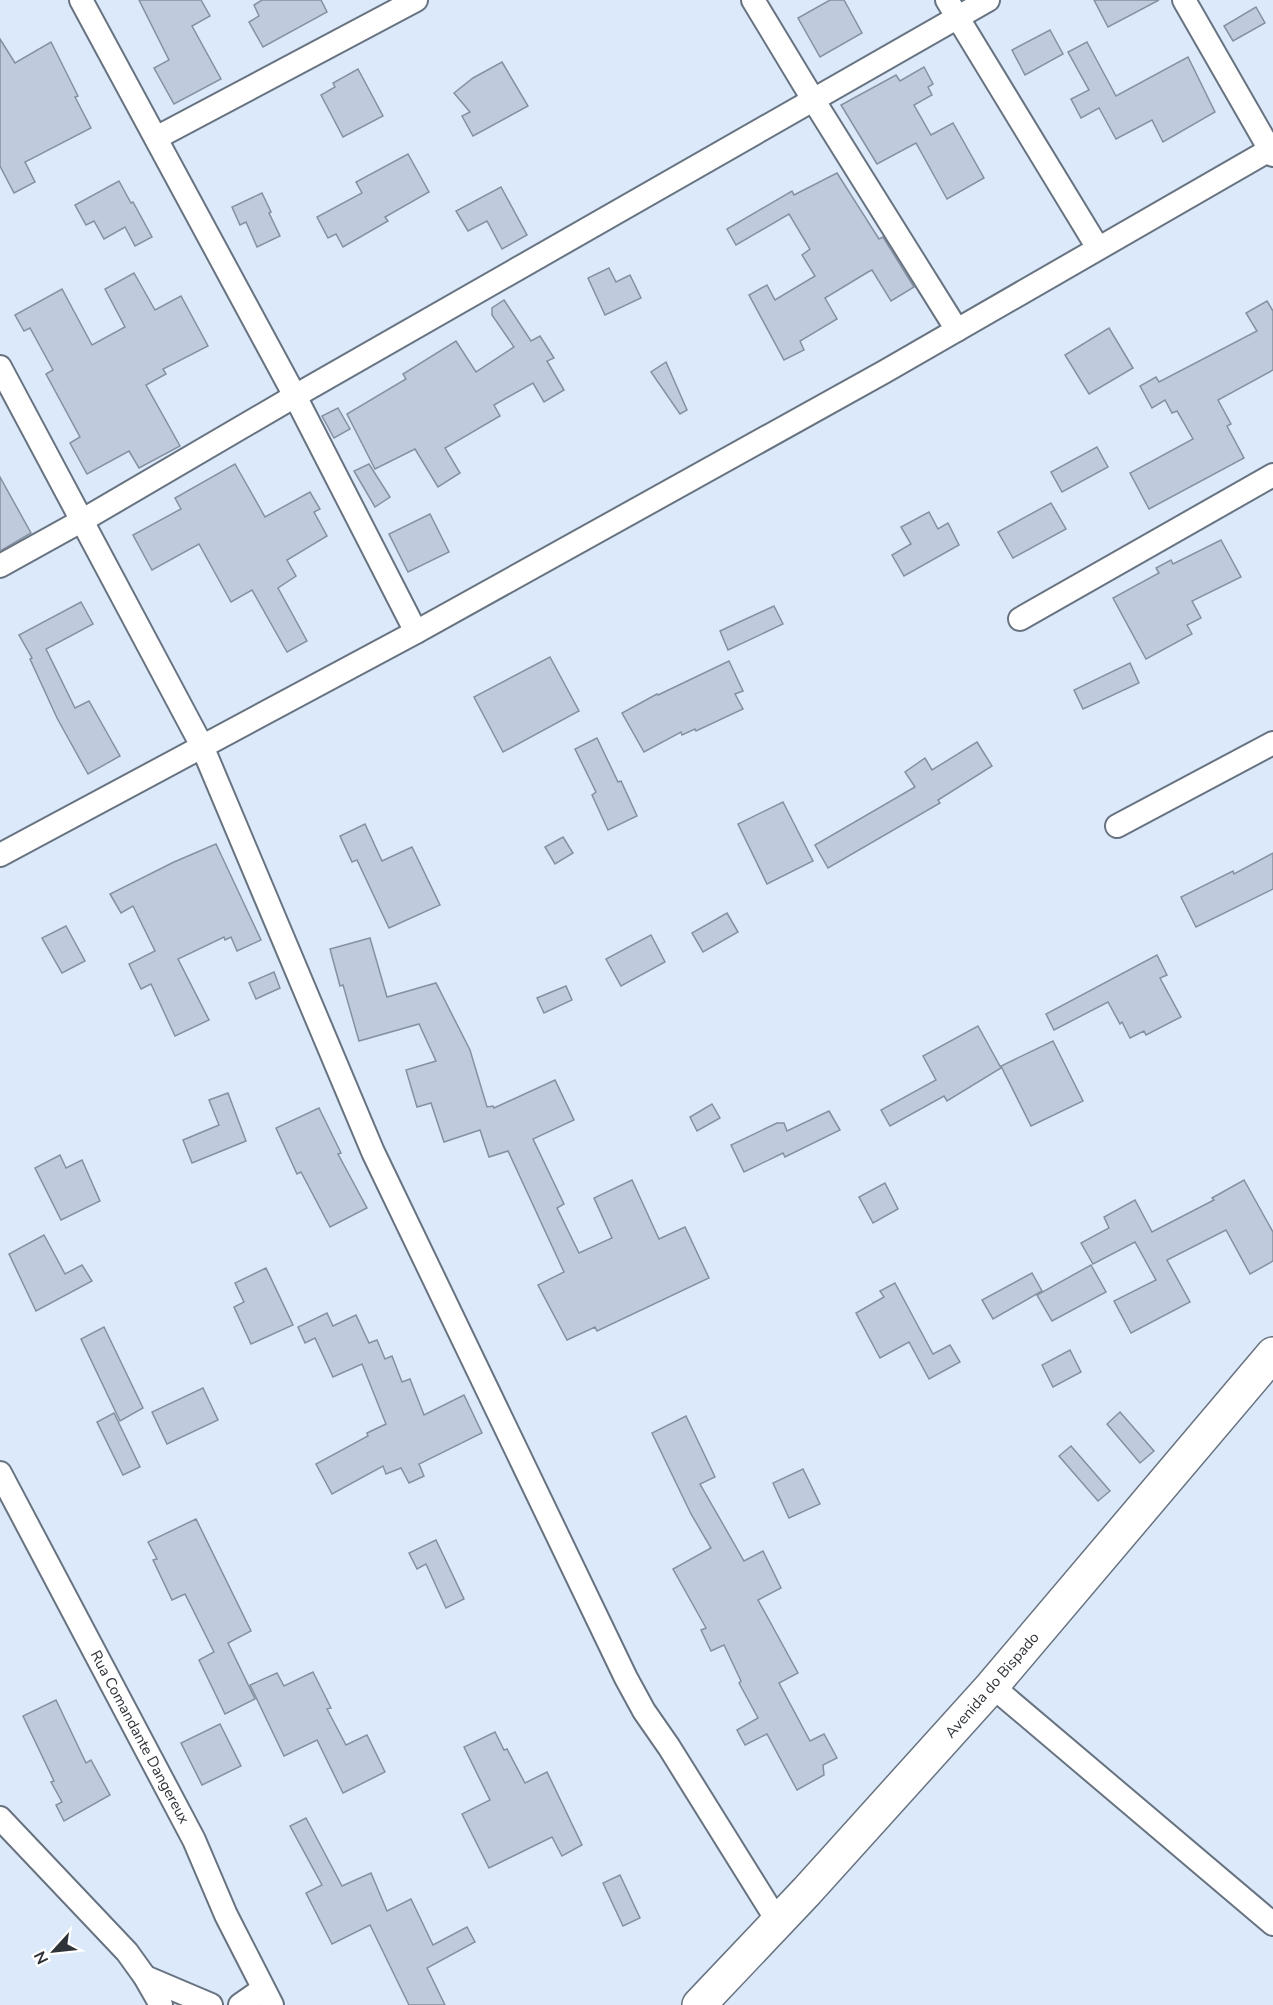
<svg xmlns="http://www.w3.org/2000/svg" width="1273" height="2005" font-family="'Nunito Sans',sans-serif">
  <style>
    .building { fill: #bfcbdc; stroke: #8591a0; stroke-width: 1.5 }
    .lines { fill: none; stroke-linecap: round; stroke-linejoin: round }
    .minor-casing { stroke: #687381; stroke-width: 26 }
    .secondary-casing { stroke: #687381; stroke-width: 36 }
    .minor { stroke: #fff; stroke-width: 22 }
    .secondary { stroke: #fff; stroke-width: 33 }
    .labels { text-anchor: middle; stroke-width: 4.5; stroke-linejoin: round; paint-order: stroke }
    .street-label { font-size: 15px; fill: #2e3339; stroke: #fff }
  </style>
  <rect width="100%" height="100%" fill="#dce9fa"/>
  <g class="building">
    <polygon points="139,0 201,0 210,16 192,26 221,79 174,104 154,68 169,60"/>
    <polygon points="262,0 321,0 327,12 263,47 249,22 259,16 254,5"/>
    <polygon points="830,0 844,0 862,33 820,57 798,18"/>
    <polygon points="1094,0 1159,0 1108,27"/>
    <polygon points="1256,7 1265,23 1233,41 1224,26"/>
    <polygon points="1050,30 1063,54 1025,75 1012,50"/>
    <polygon points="0,39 15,63 51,42 78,96 75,97 91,128 25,162 35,182 14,193 0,166"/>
    <polygon points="1087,42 1116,96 1188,57 1215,112 1163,142 1152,120 1116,139 1099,108 1081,118 1071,99 1089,90 1068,52"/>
    <polygon points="502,62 528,106 473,136 462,116 470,112 454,93 473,78"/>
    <polygon points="924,67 933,84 928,87 932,95 914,105 931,135 953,123 984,178 947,199 916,143 877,164 841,105 896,75 900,81"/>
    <polygon points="358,69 383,116 343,137 321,95 335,87 333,83"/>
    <polygon points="408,154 429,192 385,217 388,221 343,247 336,234 328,238 317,217 362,193 356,182"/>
    <polygon points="837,173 879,239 883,237 914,287 891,301 872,270 868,272 825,298 837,319 800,341 804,350 784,360 749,295 767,285 775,300 815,276 802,255 810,249 789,214 736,245 727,229 792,191 794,195"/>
    <polygon points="119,181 131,203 133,202 152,237 135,246 125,227 104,239 94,221 86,225 75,205"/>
    <polygon points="501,187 527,235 502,249 487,221 468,231 456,211"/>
    <polygon points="262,193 271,212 269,213 280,236 257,247 246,222 240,225 232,207"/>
    <polygon points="609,268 616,282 630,275 641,298 605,315 588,278"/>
    <polygon points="134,273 155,310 181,296 208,346 163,369 166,374 146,385 180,446 139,468 129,451 87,474 70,443 80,437 46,374 53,370 30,328 24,331 15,315 62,289 92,345 125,327 105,289"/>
    <polygon points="504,300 531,341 540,336 554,358 547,361 564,390 544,402 533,383 494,405 500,416 445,448 460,473 438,487 415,449 375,469 347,414 406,379 403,374 456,341 476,372 514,347 492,315 492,308"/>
    <polygon points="1267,301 1273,311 1273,370 1218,400 1231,424 1227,426 1244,458 1149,509 1130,473 1193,439 1177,411 1172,413 1165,400 1152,408 1140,386 1156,377 1159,382 1257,331 1246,313"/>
    <polygon points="1109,328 1133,368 1089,394 1065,355"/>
    <polygon points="666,362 687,410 680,414 651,372"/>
    <polygon points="338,408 350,429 334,438 322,416"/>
    <polygon points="1097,447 1108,467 1062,492 1051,472"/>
    <polygon points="235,464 265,517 310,492 320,509 314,512 327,536 287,560 296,576 278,588 307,641 287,652 252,590 231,602 199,544 152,570 133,535 181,509 175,498"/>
    <polygon points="369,464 390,497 375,507 354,471"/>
    <polygon points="0,477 31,533 0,551"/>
    <polygon points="1051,503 1066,529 1013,558 998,532"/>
    <polygon points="929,512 938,529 948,523 959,545 904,576 892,555 911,544 901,527"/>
    <polygon points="430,514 449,552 408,572 389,534"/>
    <polygon points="1221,540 1241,577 1192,601 1201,618 1187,625 1192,634 1146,659 1113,598 1159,573 1156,568 1171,560 1173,564"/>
    <polygon points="81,602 93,624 46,649 75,708 89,701 120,756 88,774 57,718 30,659 32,658 19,635"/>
    <polygon points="774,606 783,624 728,650 720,631"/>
    <polygon points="550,657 579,711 503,752 474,697"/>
    <polygon points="729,661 743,691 735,694 743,709 696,731 695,729 682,735 681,732 644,752 622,713 657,694 658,695"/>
    <polygon points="1130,663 1139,683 1083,709 1074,690"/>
    <polygon points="597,738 618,782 621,781 637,816 608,830 592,795 596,792 575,749"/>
    <polygon points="977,742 992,766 938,800 940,803 828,868 815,845 915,787 905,772 925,758 932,770"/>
    <polygon points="783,802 813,861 767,884 738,824"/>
    <polygon points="365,824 382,861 412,847 440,905 389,928 357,860 352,862 340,836"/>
    <polygon points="563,837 573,853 555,864 545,847"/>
    <polygon points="216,844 261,940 237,951 231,937 225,940 224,937 178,959 209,1020 175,1036 151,984 141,989 129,964 155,951 133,906 121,913 110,894 174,862"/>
    <polygon points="1273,853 1273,889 1196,927 1181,897 1233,871 1234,874"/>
    <polygon points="727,913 738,932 703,952 692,933"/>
    <polygon points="66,926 85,961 62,973 42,938"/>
    <polygon points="651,935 665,962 621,986 606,959"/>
    <polygon points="370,938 387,997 436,983 470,1050 487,1107 493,1106 494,1108 555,1080 574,1120 533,1139 564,1204 557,1208 579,1253 612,1238 594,1198 632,1180 659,1239 685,1227 709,1278 597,1331 595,1327 567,1340 538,1285 564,1272 508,1151 489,1157 480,1130 444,1142 431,1103 417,1107 406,1070 436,1061 419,1024 359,1041 343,985 340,986 330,949"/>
    <polygon points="1157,955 1167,975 1160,978 1181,1017 1146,1035 1144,1031 1130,1038 1122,1022 1120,1024 1108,1002 1054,1030 1046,1014"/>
    <polygon points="274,972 280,988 256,999 249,983"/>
    <polygon points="566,986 572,1000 544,1013 537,998"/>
    <polygon points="978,1026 1001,1068 947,1101 944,1096 890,1126 881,1110 936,1080 923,1056"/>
    <polygon points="1053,1041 1083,1101 1031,1126 1001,1066"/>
    <polygon points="228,1093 246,1141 192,1163 183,1140 219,1125 209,1100"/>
    <polygon points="712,1104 720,1118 697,1131 690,1117"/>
    <polygon points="319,1108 341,1153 338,1154 367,1208 330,1227 301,1172 297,1174 276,1128"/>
    <polygon points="829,1111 840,1130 785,1157 783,1153 744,1172 731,1145 777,1123 784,1123 787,1131"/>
    <polygon points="60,1155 66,1168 82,1160 100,1201 61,1220 35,1168"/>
    <polygon points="1244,1180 1273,1232 1273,1261 1250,1274 1226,1230 1167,1260 1190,1302 1131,1333 1114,1301 1156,1280 1135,1242 1093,1264 1081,1243 1109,1228 1104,1217 1135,1200 1152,1232 1214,1200 1212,1198"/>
    <polygon points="885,1183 898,1209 873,1223 859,1197"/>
    <polygon points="44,1235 65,1274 82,1265 92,1281 36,1311 9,1254"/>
    <polygon points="1091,1265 1106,1292 1052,1321 1037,1295"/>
    <polygon points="266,1268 293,1325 251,1344 234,1307 244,1302 235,1283"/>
    <polygon points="1032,1273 1042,1291 993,1319 982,1300"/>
    <polygon points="895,1283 933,1354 950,1345 960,1362 929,1379 909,1342 880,1358 856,1313 884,1297 880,1291"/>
    <polygon points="327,1313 333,1326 356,1315 369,1343 377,1340 385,1359 392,1356 402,1382 410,1379 424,1415 464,1395 482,1433 419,1464 424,1476 409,1483 401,1468 386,1474 383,1466 332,1494 316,1464 368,1436 367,1433 386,1424 362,1364 333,1377 315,1338 305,1343 298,1327"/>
    <polygon points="104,1327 143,1408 120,1421 81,1339"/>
    <polygon points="1070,1350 1081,1372 1053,1387 1042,1365"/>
    <polygon points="203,1388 218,1420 167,1444 152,1412"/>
    <polygon points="1120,1412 1154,1451 1140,1463 1107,1424"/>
    <polygon points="114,1413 140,1467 123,1475 97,1422"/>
    <polygon points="686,1416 715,1477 700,1484 744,1561 763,1551 781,1588 758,1600 798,1673 779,1683 810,1741 824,1734 837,1758 823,1765 824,1775 797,1790 767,1734 745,1745 737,1730 758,1718 739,1683 741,1681 724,1645 711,1651 701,1630 706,1628 673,1569 711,1548 691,1514 652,1433"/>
    <polygon points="1071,1446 1110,1491 1098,1501 1059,1456"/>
    <polygon points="803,1469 820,1504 789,1518 773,1483"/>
    <polygon points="196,1519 251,1631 228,1643 255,1699 225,1714 199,1660 214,1652 185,1594 172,1600 153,1560 157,1559 148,1542"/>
    <polygon points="436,1540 464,1599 446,1608 426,1564 417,1569 409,1553"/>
    <polygon points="313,1672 331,1708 327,1709 346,1745 367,1735 385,1772 343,1793 317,1740 284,1756 250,1685 277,1673 284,1686"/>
    <polygon points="56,1700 86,1763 91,1760 110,1795 64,1821 56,1805 62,1802 51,1782 54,1781 23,1716"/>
    <polygon points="220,1724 241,1766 202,1785 181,1743"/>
    <polygon points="495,1732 504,1750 507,1749 525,1783 547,1772 582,1845 562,1856 552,1837 489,1868 462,1814 490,1800 464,1747"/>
    <polygon points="306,1818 342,1886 371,1873 387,1911 411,1899 433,1945 467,1927 475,1942 427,1968 445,2005 409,2005 370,1925 332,1944 306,1893 322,1885 290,1826"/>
    <polygon points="620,1875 640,1918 623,1926 603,1883"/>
  </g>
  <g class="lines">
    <defs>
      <g id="minor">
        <polyline points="81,0 295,396 416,632"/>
        <polyline points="753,0 814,101 957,330"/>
        <polyline points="947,0 1098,248"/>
        <polyline points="1184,0 1273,155"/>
        <polyline points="156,138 416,0"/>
        <polyline points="0,367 202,746 373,1152 626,1678 644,1711 669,1747 778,1922"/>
        <polyline points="0,566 83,520 295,396 988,0"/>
        <polyline points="1020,619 1273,475"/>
        <polyline points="1117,826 1273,743"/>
        <polyline points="0,855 416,632 884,372 1273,148"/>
        <polyline points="0,1473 194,1840 226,1915 272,2005"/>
        <polyline points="992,1686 1273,1924"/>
        <polyline points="0,1818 127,1952 145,1977 161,2005"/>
        <polyline points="145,1977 211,2005"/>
        <polyline points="240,2005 263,1989"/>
      </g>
      <polyline id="secondary" points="699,2005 807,1891 992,1686 1273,1354"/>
    </defs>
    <use href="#minor" class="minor-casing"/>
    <use href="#secondary" class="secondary-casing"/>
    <use href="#minor" class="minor"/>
    <use href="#secondary" class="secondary"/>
  </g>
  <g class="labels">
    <g class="street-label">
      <text transform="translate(992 1685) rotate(-49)" y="5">Avenida do Bispado</text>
      <text transform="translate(140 1737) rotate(62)" y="5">Rua Comandante Dangereux</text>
    </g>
  </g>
  <g transform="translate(54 1951) rotate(243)" stroke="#ffffff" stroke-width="4.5" paint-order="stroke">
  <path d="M0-4.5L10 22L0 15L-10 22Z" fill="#2e3339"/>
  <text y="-9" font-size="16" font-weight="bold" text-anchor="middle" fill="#2e3339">N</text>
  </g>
</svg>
